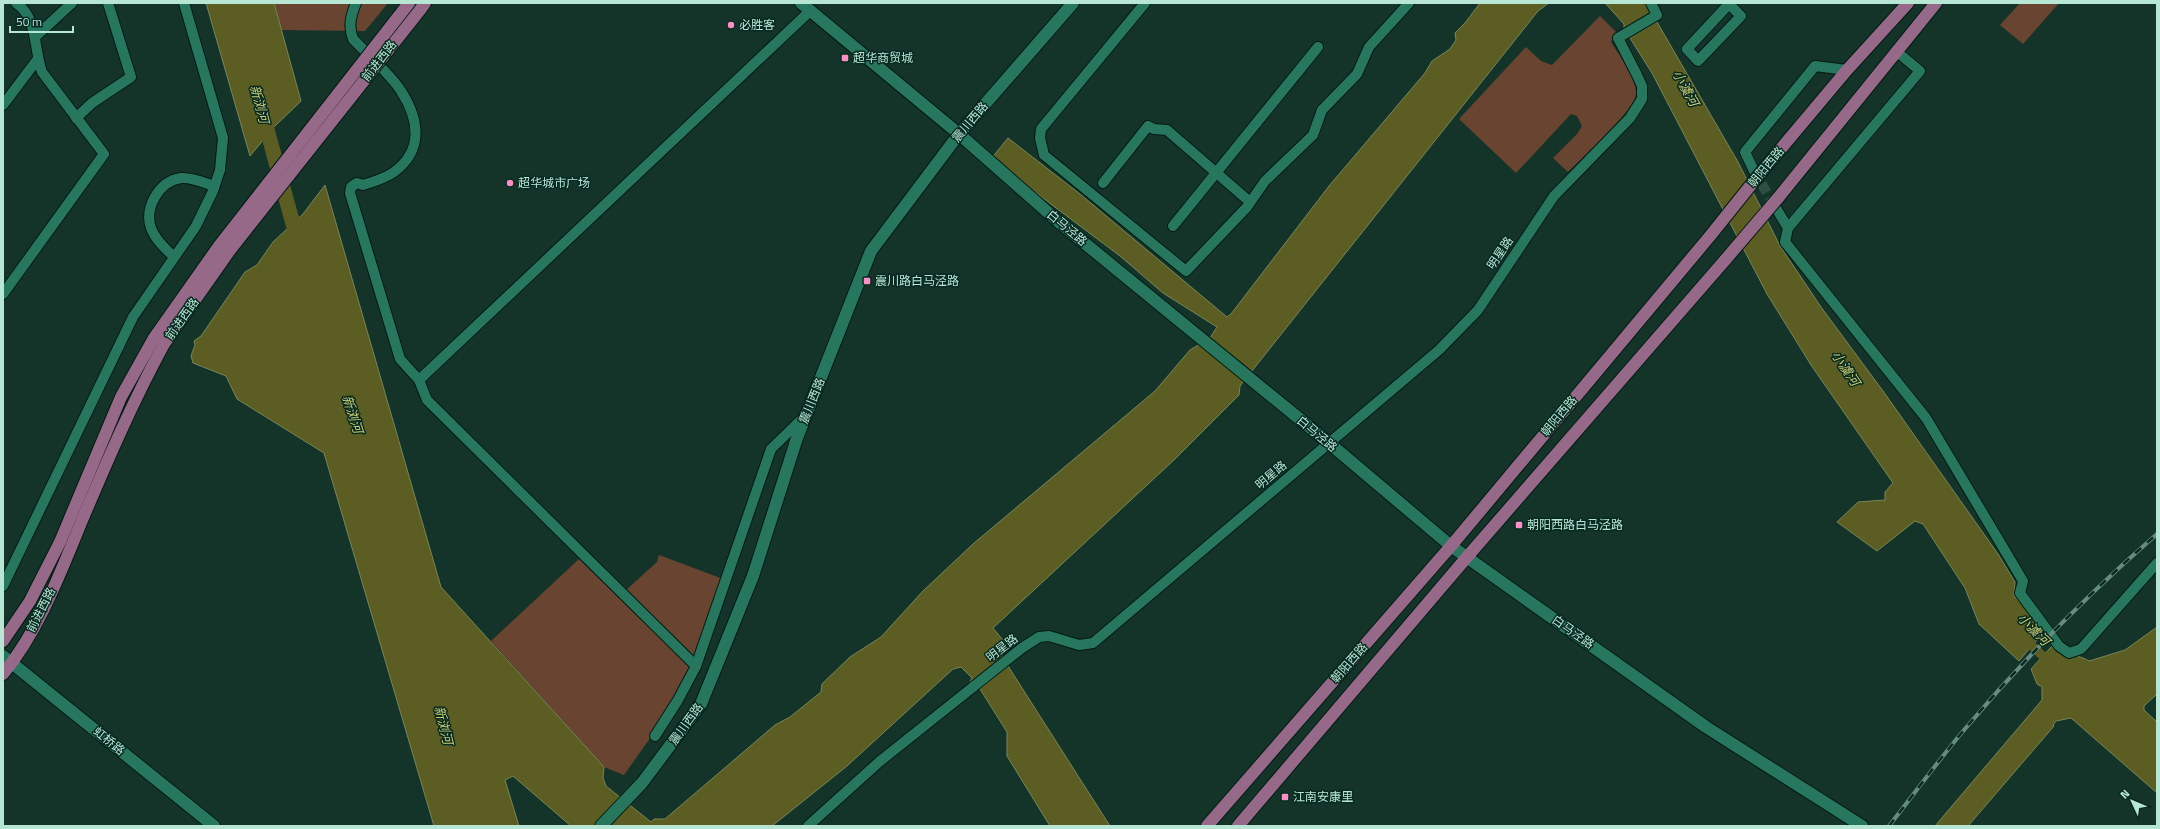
<svg xmlns="http://www.w3.org/2000/svg" width="2160" height="829" font-family="'Titillium Web','Noto Sans SC',sans-serif">
  <style>
    .green { fill: #694430 }
    .water { fill: #5c5d22; stroke: #788658 }
    .lines { fill: none; stroke-linecap: round; stroke-linejoin: round }
    .canal { stroke: #5c5d22; stroke-width: 9 }
    .river { stroke: #5c5d22; stroke-width: 15 }
    .minor-tunnel { stroke: #2d4f44; stroke-width: 10; stroke-dasharray: 10 5; stroke-linecap: butt }
    .minor-casing { stroke: #001b12; stroke-width: 12 }
    .tertiary-casing { stroke: #001b12; stroke-width: 14 }
    .secondary-casing { stroke: #001b12; stroke-width: 14 }
    .primary-casing { stroke: #001b12; stroke-width: 14 }
    .minor { stroke: #27775f; stroke-width: 10 }
    .tertiary { stroke: #27775f; stroke-width: 12 }
    .secondary { stroke: #27775f; stroke-width: 12 }
    .primary { stroke: #976989; stroke-width: 12 }
    .rail-casing { stroke: #658c7f; stroke-width: 4 }
    .rail { stroke: #082a20; stroke-width: 2.5; stroke-dasharray: 8; stroke-linecap: butt }
    .primary-bridge-casing { stroke: #001b12; stroke-width: 14; stroke-linecap: butt }
    .primary-bridge { stroke: #976989; stroke-width: 12 }
    .poi-dot { fill: #fb8fc5; stroke: #082a20; stroke-width: 1.5 }
    .labels { text-anchor: middle; stroke-width: 3; stroke-linejoin: round; paint-order: stroke }
    .poi-label { font-size: 12px; fill: #b8e6d5; stroke: #082a20; text-anchor: start }
    .street-label { font-size: 12px; fill: #b8e6d5; stroke: #082a20 }
    .water-label { font-size: 13px; font-style: italic; fill: #cbce77; stroke: #082a20 }
  </style>
  <rect width="100%" height="100%" fill="#14342a"/>
  <g class="green">
    <polygon points="274,3 388,3 365,31 281,30"/>
    <polygon points="2020,3 2059,3 2023,44 2000,25"/>
    <path d="M1600 16 1616 32 1611 42C1619 55 1637 78 1636 94 1635 110 1581 159 1568 172L1553 158 1577 134 1582 126 1577 116 1571 114 1516 173 1459 119 1526 47 1541 61 1552 65Z"/>
    <polygon points="659,555 723,579 695,659 625,591 657,562"/>
    <polygon points="579,559 691,668 653,734 624,775 604,767 491,641"/>
  </g>
  <g class="water">
    <polygon points="206,3 274,3 301,101 273,128 250,156"/>
    <polygon points="1480,3 1549,3 1538,11 1240,386 1239,395 1175,459 993,628 1007,645 1000,653 1002,656 1006,656 968,686 972,678 961,667 953,669 847,766 772,826 571,826 513,776 505,780 519,826 434,826 324,453 237,399 226,376 193,363 191,356 195,345 194,341 201,336 245,272 257,265 273,242 303,214 325,185 441,587 604,767 603,778 606,786 651,822 654,819 665,819 775,725 790,717 821,692 822,684 850,657 881,637 923,591 973,544 1155,391 1190,350 1210,338 1217,327 1163,293 1120,256 991,159 1008,138 1080,194 1227,317 1231,314 1329,186 1425,73 1432,61 1450,49 1456,40 1455,33 1465,23"/>
    <polygon points="1605,3 1645,3 1651,13 1624,28 1624,24"/>
    <polygon points="1657,22 1738,162 1780,246 1821,307 1883,391 1998,554 2015,582 2014,596 2029,610 2042,634 2019,661 1979,624 1965,588 1923,524 1915,521 1877,551 1837,522 1858,502 1885,500 1885,492 1893,483 1811,365 1767,294 1652,73 1630,38"/>
    <path d="M2157 627V694L2144 706V710L2157 722V793L2071 718 2056 721 2053 725 2054 726 1968 826H1935L2042 700V687L2037 684 2031 669 2052 646C2067 659 2074 652 2089 661L2125 650Z"/>
    <polygon points="1008,666 1110,826 1050,826 1007,756 1007,732 980,689"/>
  </g>
  <g class="lines">
    <polyline class="canal" points="2024,638 2051,664"/>
    <polyline class="river" points="263,115 298,242"/>
    <polyline class="minor-tunnel" points="1754,171 1776,208"/>
    <defs>
      <g id="minor">
        <path d="M356 3C351 15 348 26 353 39 366 53 392 76 401 91 419 119 424 150 394 172 386 178 373 182 363 185L357 183 351 187 350 193 400 359 419 380 810 11"/>
        <polyline points="1145,3 1041,129 1040,138 1044,155 1186,271 1247,207 1265,181 1313,135 1322,110 1357,74 1369,47 1409,3"/>
        <polyline points="1728,3 1741,16 1698,61 1687,49 1729,4"/>
        <polyline points="35,37 72,3"/>
        <polyline points="1896,51 1920,71 1788,228 1785,242 1926,418 2023,581 2020,593 2059,646 2069,653 2081,649 2157,563"/>
        <polyline points="3,105 37,60"/>
        <polyline points="76,118 92,103 131,77 108,3"/>
        <polyline points="1754,171 1745,152 1815,66 1847,70"/>
        <polyline points="1103,183 1148,126 1154,129 1167,130 1250,202"/>
        <polyline points="1776,208 1788,228"/>
        <polyline points="1173,226 1318,47"/>
        <path d="M174 257C166 249 155 240 151 228 144 208 159 181 181 178 192 177 205 183 214 186"/>
        <path d="M3 294 104 154 42 72C34 51 38 17 16 3"/>
        <polyline points="419,380 427,400 696,666"/>
        <polyline points="3,586 133,317 196,226 213,191 220,170 223,138 184,3"/>
        <polyline points="655,736 678,700 696,666 771,449 804,417"/>
        <polyline points="808,826 879,762 1022,648 1039,637 1049,636 1079,645 1093,643 1439,350 1478,310 1554,196 1630,118 1642,99 1642,86 1637,75 1618,38 1657,15 1651,3"/>
      </g>
      <g id="tertiary">
        <polyline points="959,134 1073,3"/>
        <polyline points="3,656 214,826"/>
      </g>
      <g id="secondary">
        <polyline points="801,3 959,134 1060,223 1329,443 1451,546 1706,727 1862,826"/>
        <polyline points="601,826 642,783 701,704 753,576 797,438 871,251 959,134"/>
      </g>
      <g id="primary">
        <polyline points="420,10 425,3"/>
        <polyline points="1763,170 1847,70 1908,3"/>
        <polyline points="1778,198 1936,3"/>
        <polyline points="3,641 30,601 60,542 121,397 154,338"/>
        <path d="M3 674C40 629 61 571 83 518 108 459 133 401 164 344"/>
        <polyline points="1207,826 1451,546 1710,236"/>
        <polyline points="1238,826 1467,557 1726,259"/>
      </g>
    </defs>
    <use href="#minor" class="minor-casing"/>
    <use href="#tertiary" class="tertiary-casing"/>
    <use href="#secondary" class="secondary-casing"/>
    <use href="#primary" class="primary-casing"/>
    <use href="#minor" class="minor"/>
    <use href="#tertiary" class="tertiary"/>
    <use href="#secondary" class="secondary"/>
    <use href="#primary" class="primary"/>
    <defs>
      <path id="rail" d="M1889 826C1914 794 1938 761 1964 730 2023 660 2088 594 2157 534"/>
    </defs>
    <use href="#rail" class="rail-casing"/>
    <use href="#rail" class="rail"/>
    <defs>
      <g id="primary-bridge">
        <polyline points="1710,236 1763,170"/>
        <polyline points="1726,259 1778,198"/>
        <polyline points="154,338 219,246 409,3"/>
        <polyline points="164,344 230,250 420,10"/>
      </g>
    </defs>
    <use href="#primary-bridge" class="primary-bridge-casing"/>
    <use href="#primary-bridge" class="primary-bridge"/>
  </g>
  <g class="poi-dot">
    <circle cx="731" cy="25" r="4"/>
    <rect x="841" y="54" width="8" height="8" rx="2"/>
    <circle cx="510" cy="183" r="4"/>
    <rect x="863" y="277" width="8" height="8" rx="2"/>
    <rect x="1515" y="521" width="8" height="8" rx="2"/>
    <rect x="1281" y="793" width="8" height="8" rx="2"/>
  </g>
  <g class="labels">
    <g class="poi-label">
      <text x="739" y="29">必胜客</text>
      <text x="853" y="62">超华商贸城</text>
      <text x="518" y="187">超华城市广场</text>
      <text x="875" y="285">震川路白马泾路</text>
      <text x="1527" y="529">朝阳西路白马泾路</text>
      <text x="1293" y="801">江南安康里</text>
    </g>
    <g class="street-label">
      <text transform="translate(379 61) rotate(-52)" y="4">前进西路</text>
      <text transform="translate(970 122) rotate(-50)" y="4">震川西路</text>
      <text transform="translate(1766 167) rotate(-50)" y="4">朝阳西路</text>
      <text transform="translate(1067 228) rotate(40)" y="4">白马泾路</text>
      <text transform="translate(1500 253) rotate(-56)" y="4">明星路</text>
      <text transform="translate(182 319) rotate(-55)" y="4">前进西路</text>
      <text transform="translate(812 401) rotate(-68)" y="4">震川西路</text>
      <text transform="translate(1559 416) rotate(-50)" y="4">朝阳西路</text>
      <text transform="translate(1317 434) rotate(40)" y="4">白马泾路</text>
      <text transform="translate(1271 475) rotate(-40)" y="4">明星路</text>
      <text transform="translate(41 610) rotate(-63)" y="4">前进西路</text>
      <text transform="translate(1573 632) rotate(35)" y="4">白马泾路</text>
      <text transform="translate(1002 648) rotate(-38)" y="4">明星路</text>
      <text transform="translate(1349 663) rotate(-49)" y="4">朝阳西路</text>
      <text transform="translate(686 724) rotate(-54)" y="4">震川西路</text>
      <text transform="translate(109 741) rotate(39)" y="4">虹桥路</text>
    </g>
    <g class="water-label">
      <text transform="translate(1686 88) rotate(61)" y="5">小澞河</text>
      <text transform="translate(260 104) rotate(75)" y="5">新浏河</text>
      <text transform="translate(1846 368) rotate(56)" y="5">小澞河</text>
      <text transform="translate(353 414) rotate(72)" y="5">新浏河</text>
      <text transform="translate(2034 629) rotate(45)" y="5">小澞河</text>
      <text transform="translate(444 725) rotate(76)" y="5">新浏河</text>
    </g>
  </g>
  <rect width="2160" height="829" fill="none" stroke="#b8e6d5" stroke-width="8"/>
  <g transform="translate(2132 801) rotate(314)" stroke="#082a20" stroke-width="3" paint-order="stroke">
  <path d="M0-3L7 15L0 10L-7 15Z" fill="#b8e6d5"/>
  <text y="-6" font-size="11" font-weight="bold" text-anchor="middle" fill="#b8e6d5">N</text>
  </g>
  <path d="M10 26v6h63v-6" fill="none" stroke="#b8e6d5" stroke-width="2"/>
  <text x="16" y="26" font-size="12" fill="#b8e6d5" stroke="#082a20" stroke-width="3" paint-order="stroke">50 m</text>
</svg>
